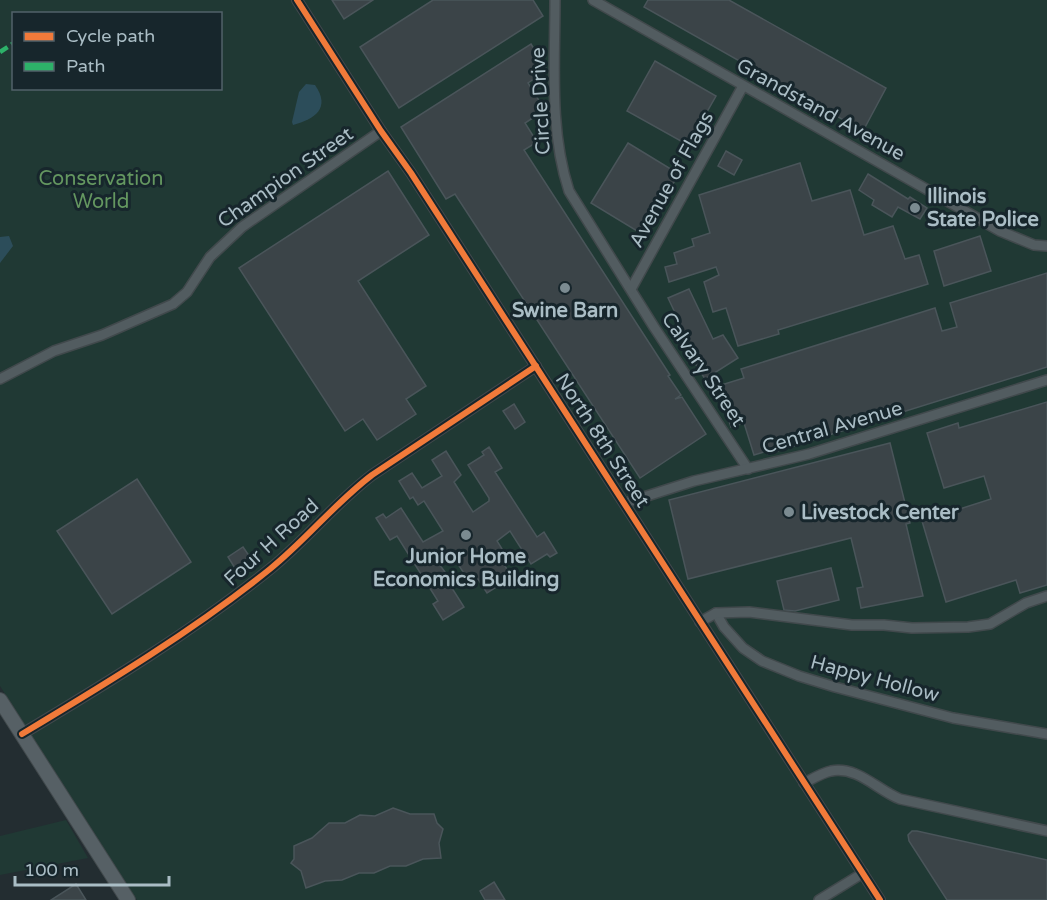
<svg xmlns="http://www.w3.org/2000/svg" width="1047" height="900" font-family="'Varela Round',sans-serif">
  <style>
    .green { fill: #203934; fill-rule: evenodd }
    .water { fill: #2c4d5a }
    .building { fill: #3b4448; stroke: #4a555a; stroke-width: 1.5 }
    .lines { fill: none; stroke-linecap: round; stroke-linejoin: round }
    .street-casing { stroke: #41494c; stroke-width: 12 }
    .secondary-casing { stroke: #41494c; stroke-width: 16 }
    .street { stroke: #525c60; stroke-width: 9 }
    .secondary { stroke: #566065; stroke-width: 14 }
    .quiet { stroke: #2db169; stroke-width: 4.5; stroke-dasharray: 9 4.5; stroke-linecap: butt }
    .cycleway-casing { stroke: #17262c; stroke-width: 10 }
    .cycleway { stroke: #f17a3a; stroke-width: 6 }
    .poi-dot { fill: #7b8b91; stroke: #17262c; stroke-width: 2 }
    .labels { text-anchor: middle; stroke-width: 6; stroke-linejoin: round; paint-order: stroke }
    .street-label { font-size: 20px; fill: #aabdc5; stroke: #17262c }
    .park-label { font-size: 20px; fill: #649760; stroke: #17262c }
    .poi-label { font-size: 20px; font-weight: bold; fill: #aabdc5; stroke: #17262c; text-anchor: start }
  </style>
  <rect width="100%" height="100%" fill="#232d31"/>
  <g class="green">
    <path d="M0 0H1047V900H137L0 686ZM14 14H220V88H14Z"/>
    <polygon points="66,820 88,858 0,875 0,836"/>
  </g>
  <g class="water">
    <path d="M306 84 315 85C331 108 315 119 293 125L292 122 299 92Z"/>
    <polygon points="9,236 13,246 0,263 0,237"/>
  </g>
  <g class="building">
    <polygon points="332,0 373,0 344,19"/>
    <polygon points="433,0 533,0 543,16 399,108 360,47"/>
    <polygon points="648,0 729,0 886,88 863,131 644,7"/>
    <polygon points="531,44 547,70 528,83 545,110 525,123 537,142 524,150 670,375 668,376 681,395 675,399 682,397 706,434 640,478 455,194 446,199 401,127"/>
    <polygon points="655,61 716,96 688,145 627,111"/>
    <polygon points="628,143 679,174 642,234 591,203"/>
    <polygon points="726,151 742,160 734,175 718,166"/>
    <polygon points="800,163 812,201 850,190 864,235 893,226 905,259 919,255 928,284 778,330 779,334 738,346 726,308 713,312 704,282 719,275 716,267 669,282 665,267 677,264 674,253 694,246 692,239 710,233 699,195"/>
    <polygon points="388,171 429,235 358,281 426,386 406,399 416,414 377,440 363,419 345,431 239,268"/>
    <polygon points="868,174 908,199 910,197 927,208 920,219 898,207 892,217 872,205 874,200 859,190"/>
    <polygon points="980,236 991,271 944,286 934,251"/>
    <polygon points="1047,273 1047,367 768,454 767,451 754,455 744,423 731,427 718,386 744,378 741,369 935,308 942,331 957,327 950,303"/>
    <polygon points="689,289 713,339 723,335 738,358 705,379 682,343 688,340 668,298"/>
    <polygon points="1047,402 1047,585 1020,593 1016,580 946,602 922,521 991,499 984,476 944,488 927,433 958,423 959,428"/>
    <polygon points="514,404 525,422 515,429 503,411"/>
    <polygon points="890,443 910,523 906,524 923,596 861,608 857,588 863,587 851,538 688,579 669,500"/>
    <polygon points="489,447 502,468 495,472 537,537 544,532 557,553 550,557 547,554 531,564 510,531 497,541 509,560 503,563 512,577 487,593 478,579 471,584 452,555 439,564 445,572 443,574 464,607 443,620 433,604 438,601 397,536 390,540 376,518 383,514 386,518 401,508 423,542 443,531 424,501 418,505 413,497 410,499 399,481 412,473 422,488 442,476 432,460 446,451 461,475 454,482 473,512 489,501 489,498 468,465 484,455 482,452"/>
    <polygon points="137,479 191,562 112,614 57,531"/>
    <polygon points="243,547 254,563 238,573 228,557"/>
    <polygon points="831,568 839,600 795,611 784,610 777,581"/>
    <polygon points="393,808 410,814 434,814 437,823 443,829 439,843 441,858 423,859 406,866 390,866 374,873 359,873 342,880 325,881 306,888 301,871 291,863 294,859 294,846 312,838 329,823 345,823 360,815 375,816"/>
    <polygon points="912,831 917,831 1047,860 1047,900 947,900 909,841 908,835"/>
    <polygon points="494,882 505,900 485,900 480,891"/>
    <polygon points="76,884 86,900 51,900"/>
  </g>
  <g class="lines">
    <defs>
      <g id="street">
        <polyline points="297,0 381,131 411,173 880,900"/>
        <path d="M555 0C555 64 549 130 569 191L654 327 748 469"/>
        <polyline points="593,0 1000,231 1034,245 1047,246"/>
        <polyline points="631,289 743,86"/>
        <polyline points="0,379 54,351 102,335 173,304 187,292 210,257 242,227 381,131"/>
        <polyline points="625,503 694,481 809,454 1047,380"/>
        <polyline points="716,613 724,627 743,648 762,661 799,676 835,687 953,718 1047,734"/>
        <polyline points="700,622 716,613 749,612 852,625 884,625 912,628 968,627 990,624 1026,603 1047,596"/>
        <path d="M22 734C107 683 193 631 270 569 306 540 335 503 372 475L536 366"/>
        <path d="M804 783C812 779 822 773 831 771 858 766 877 790 900 799L1047 831"/>
        <polyline points="819,900 863,873"/>
      </g>
      <polyline id="secondary" points="0,700 128,900"/>
    </defs>
    <use href="#street" class="street-casing"/>
    <use href="#secondary" class="secondary-casing"/>
    <use href="#street" class="street"/>
    <use href="#secondary" class="secondary"/>
    <polyline class="quiet" points="0,52 14,43"/>
    <defs>
      <g id="cycleway">
        <polyline points="297,0 381,131 411,173 880,900"/>
        <path d="M22 734C107 683 193 631 270 569 306 540 335 503 372 475L536 366"/>
      </g>
    </defs>
    <use href="#cycleway" class="cycleway-casing"/>
    <use href="#cycleway" class="cycleway"/>
  </g>
  <g class="poi-dot">
    <circle cx="915" cy="208" r="6"/>
    <circle cx="565" cy="288" r="6"/>
    <circle cx="789" cy="512" r="6"/>
    <circle cx="466" cy="535" r="6"/>
  </g>
  <g class="labels">
    <g class="street-label">
      <text transform="translate(540 101) rotate(-93)" y="7">Circle Drive</text>
      <text transform="translate(821 109) rotate(29)" y="7">Grandstand Avenue</text>
      <text transform="translate(285 177) rotate(-35)" y="7">Champion Street</text>
      <text transform="translate(671 179) rotate(-61)" y="7">Avenue of Flags</text>
      <text transform="translate(704 369) rotate(56)" y="7">Calvary Street</text>
      <text transform="translate(832 427) rotate(-16)" y="7">Central Avenue</text>
      <text transform="translate(603 440) rotate(57)" y="7">North 8th Street</text>
      <text transform="translate(271 542) rotate(-42)" y="7">Four H Road</text>
      <text transform="translate(875 678) rotate(15)" y="7">Happy Hollow</text>
    </g>
    <g class="park-label">
      <text x="101" y="185">Conservation<tspan x="101" dy="23">World</tspan></text>
    </g>
    <g class="poi-label">
      <text x="927" y="203">Illinois<tspan x="927" dy="23">State Police</tspan></text>
      <text x="565" y="317" text-anchor="middle">Swine Barn</text>
      <text x="801" y="519">Livestock Center</text>
      <text x="466" y="563" text-anchor="middle">Junior Home<tspan x="466" dy="23">Economics Building</tspan></text>
    </g>
  </g>
  <rect x="12" y="12" width="210" height="78" fill="#17262c" stroke="#526269" stroke-width="1.5"/>
  <rect x="24" y="32" width="30" height="9" fill="#f17a3a" stroke="#526269" stroke-width="1.5"/>
  <text x="66" y="42" font-size="18" fill="#aabdc5">Cycle path</text>
  <rect x="24" y="62" width="30" height="9" fill="#2db169" stroke="#526269" stroke-width="1.5"/>
  <text x="66" y="72" font-size="18" fill="#aabdc5">Path</text>
  <path d="M15 876v9h154v-9" fill="none" stroke="#aabdc5" stroke-width="3"/>
  <text x="24" y="876" font-size="18" fill="#aabdc5" stroke="#17262c" stroke-width="4.5" paint-order="stroke">100 m</text>
</svg>
